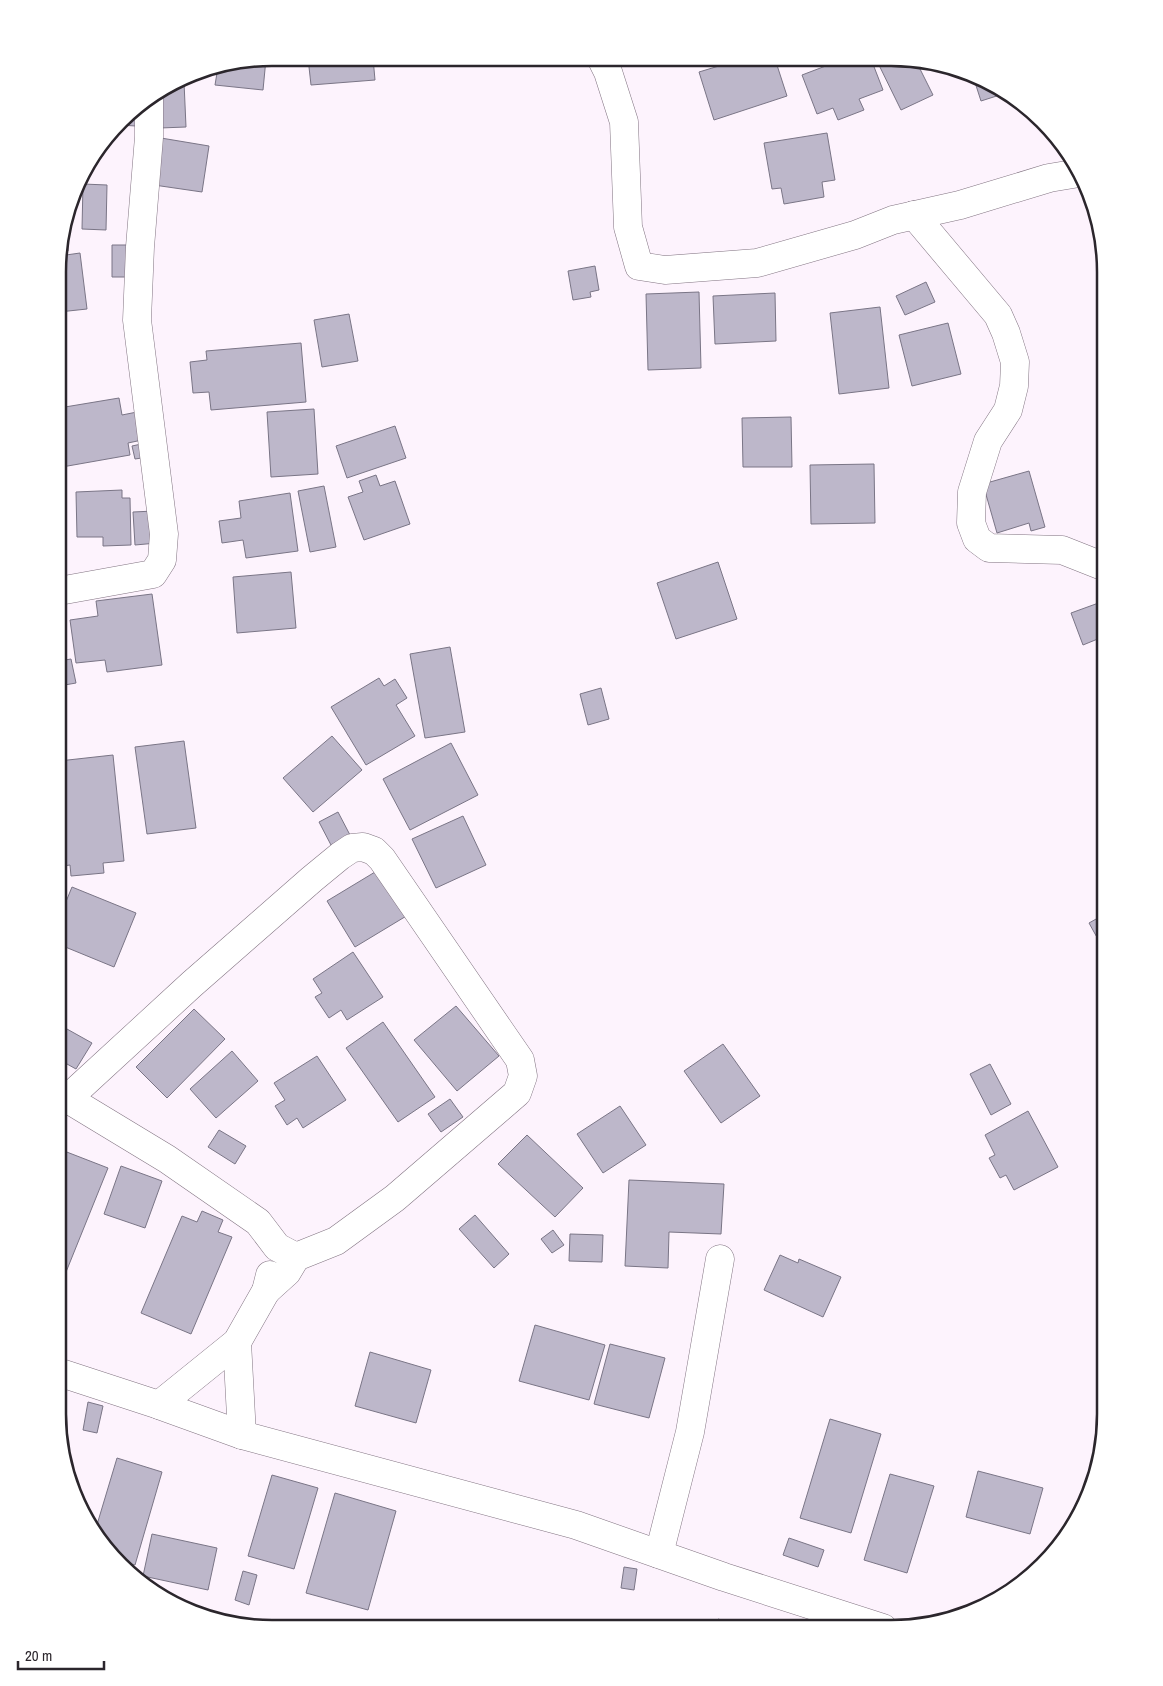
<svg xmlns="http://www.w3.org/2000/svg" width="1163" height="1686" font-family="'Archivo Narrow',sans-serif">
  <style>
    .building { fill: #bdb7ca; stroke: #7a7586 }
    .lines { fill: none; stroke-linecap: round; stroke-linejoin: round }
    .minor-casing { stroke: #827482; stroke-width: 29 }
    .minor { stroke: #fff; stroke-width: 28 }
    .rim { fill: none; stroke: #2b262c; stroke-width: 2.5 }
  </style>
  <rect width="100%" height="100%" fill="#fdf3fd"/>
  <g class="building">
    <polygon points="308,58 373,58 375,80 311,85"/>
    <polygon points="266,59 263,90 215,85 218,67"/>
    <polygon points="742,59 775,59 787,96 714,120 699,72"/>
    <polygon points="844,59 871,59 883,90 859,99 864,110 838,120 833,108 817,114 802,75"/>
    <polygon points="876,59 915,59 933,95 901,110"/>
    <polygon points="972,73 973,74 1006,93 981,101"/>
    <polygon points="180,82 184,82 186,127 160,128 159,95"/>
    <polygon points="137,107 136,126 119,125 131,111"/>
    <polygon points="827,133 835,180 822,182 824,197 784,204 781,188 772,189 764,143"/>
    <polygon points="161,138 209,146 202,192 154,185"/>
    <polygon points="83,184 107,185 106,230 82,229"/>
    <polygon points="67,222 68,251 59,252 59,244"/>
    <polygon points="112,245 134,245 133,277 112,277"/>
    <polygon points="80,253 87,309 59,312 59,256"/>
    <polygon points="595,266 599,290 590,292 591,297 573,300 568,271"/>
    <polygon points="926,282 935,302 905,315 896,296"/>
    <polygon points="699,292 701,368 648,370 646,294"/>
    <polygon points="775,293 776,341 715,344 713,296"/>
    <polygon points="880,307 889,388 839,394 830,313"/>
    <polygon points="349,314 358,361 322,367 314,320"/>
    <polygon points="948,323 961,374 912,386 899,335"/>
    <polygon points="301,343 306,402 211,410 209,392 193,393 190,362 207,360 206,351"/>
    <polygon points="119,398 122,415 137,412 142,440 128,443 130,455 62,467 59,451 59,408"/>
    <polygon points="314,409 318,474 271,477 267,412"/>
    <polygon points="791,417 792,467 743,467 742,418"/>
    <polygon points="395,426 406,458 347,478 336,446"/>
    <polygon points="146,443 148,457 135,459 132,446"/>
    <polygon points="874,464 875,523 811,524 810,465"/>
    <polygon points="1029,471 1045,527 1031,531 1029,523 997,533 983,484"/>
    <polygon points="376,475 380,486 395,481 410,524 364,540 348,497 363,492 359,481"/>
    <polygon points="324,486 336,547 310,552 298,491"/>
    <polygon points="122,490 122,498 130,498 131,545 103,546 103,537 77,537 76,492"/>
    <polygon points="290,493 298,551 246,558 243,540 222,543 219,521 241,518 239,501"/>
    <polygon points="154,511 157,543 135,545 133,512"/>
    <polygon points="718,562 737,619 676,639 657,583"/>
    <polygon points="291,572 296,628 237,633 233,577"/>
    <polygon points="152,594 162,665 107,672 105,660 76,663 70,620 98,616 96,601"/>
    <polygon points="1104,601 1105,606 1105,636 1083,645 1071,613"/>
    <polygon points="450,647 465,732 425,738 410,654"/>
    <polygon points="71,659 76,683 59,686 59,661"/>
    <polygon points="379,678 384,686 395,679 407,698 396,705 415,736 366,765 331,707"/>
    <polygon points="601,688 609,719 588,725 580,694"/>
    <polygon points="332,736 362,770 313,812 283,778"/>
    <polygon points="184,741 196,828 147,834 135,747"/>
    <polygon points="451,743 478,795 410,830 383,779"/>
    <polygon points="113,755 124,861 103,863 104,873 71,876 70,865 63,866 58,818 59,761"/>
    <polygon points="338,812 350,835 331,845 319,822"/>
    <polygon points="463,816 486,865 436,888 412,839"/>
    <polygon points="380,869 408,915 355,947 327,901"/>
    <polygon points="72,887 136,913 114,967 58,944 58,921"/>
    <polygon points="1105,914 1105,949 1104,950 1089,923"/>
    <polygon points="353,952 383,997 347,1020 341,1010 329,1018 315,997 322,993 313,979"/>
    <polygon points="456,1006 499,1056 457,1091 414,1040"/>
    <polygon points="194,1009 225,1039 167,1098 136,1067"/>
    <polygon points="383,1022 435,1097 398,1122 346,1048"/>
    <polygon points="58,1024 92,1043 76,1069 58,1059"/>
    <polygon points="723,1044 760,1096 721,1123 684,1071"/>
    <polygon points="232,1051 258,1081 216,1118 190,1089"/>
    <polygon points="317,1056 346,1100 303,1128 297,1118 287,1125 275,1106 285,1100 274,1083"/>
    <polygon points="990,1064 1011,1104 991,1115 970,1074"/>
    <polygon points="450,1099 463,1117 441,1132 428,1114"/>
    <polygon points="620,1106 646,1145 603,1173 577,1134"/>
    <polygon points="1028,1111 1058,1167 1014,1190 1006,1175 1000,1178 989,1158 995,1155 985,1135"/>
    <polygon points="219,1130 246,1146 235,1164 208,1147"/>
    <polygon points="527,1135 583,1188 555,1217 498,1164"/>
    <polygon points="59,1149 108,1168 64,1277 58,1275"/>
    <polygon points="121,1166 162,1181 145,1228 104,1214"/>
    <polygon points="629,1180 724,1184 721,1234 669,1232 668,1268 625,1266"/>
    <polygon points="202,1211 223,1220 218,1232 232,1237 191,1334 141,1313 182,1216 197,1222"/>
    <polygon points="475,1215 509,1254 494,1268 459,1229"/>
    <polygon points="553,1230 564,1245 552,1253 541,1239"/>
    <polygon points="570,1234 603,1235 602,1262 569,1261"/>
    <polygon points="780,1255 798,1263 799,1259 841,1277 823,1317 764,1290"/>
    <polygon points="535,1325 605,1345 589,1400 519,1381"/>
    <polygon points="610,1344 665,1358 649,1418 594,1404"/>
    <polygon points="370,1352 431,1370 416,1423 355,1406"/>
    <polygon points="88,1402 103,1406 97,1433 83,1430"/>
    <polygon points="830,1419 881,1434 851,1533 800,1518"/>
    <polygon points="117,1458 162,1472 135,1565 124,1562 96,1528"/>
    <polygon points="978,1471 1043,1488 1030,1534 966,1517"/>
    <polygon points="890,1474 934,1486 907,1573 864,1560"/>
    <polygon points="272,1475 318,1488 294,1569 248,1556"/>
    <polygon points="335,1493 396,1511 368,1610 306,1593"/>
    <polygon points="152,1534 217,1548 208,1590 143,1576"/>
    <polygon points="789,1538 824,1550 818,1567 783,1555"/>
    <polygon points="1039,1557 1046,1559 1032,1576"/>
    <polygon points="624,1567 637,1569 634,1590 621,1588"/>
    <polygon points="243,1571 257,1575 249,1605 235,1600"/>
    <polygon points="718,1619 750,1628 715,1628"/>
  </g>
  <g class="lines">
    <defs>
      <g id="minor">
        <polyline points="601,58 608,72 624,122 628,227 639,266 665,270 757,263 855,235 893,220 960,205 1049,178 1079,173"/>
        <polyline points="914,215 998,315 1006,333 1015,362 1014,386 1008,410 988,441 972,492 971,523 977,539 989,548 1062,550 1105,567"/>
        <polyline points="59,591 153,574 162,560 164,534 137,320 140,247 149,137 149,100"/>
        <polyline points="58,1093 167,1159 258,1222 277,1247 296,1257"/>
        <polyline points="67,1099 192,984 312,879 340,856 352,848 363,847 374,851 382,859 520,1060 523,1076 517,1093 395,1198 336,1241 296,1257 287,1272 266,1291"/>
        <polyline points="237,1342 242,1435"/>
        <polyline points="58,1372 159,1405 242,1435 576,1525 724,1577 883,1628"/>
        <polyline points="159,1405 237,1342 266,1291 270,1275"/>
        <polyline points="659,1554 690,1432 720,1259"/>
      </g>
    </defs>
    <use href="#minor" class="minor-casing"/>
    <use href="#minor" class="minor"/>
  </g>
  <path d="M0 0H1163V1686H0ZM272 66H891A206 206 0 0 1 1097 272V1414A206 206 0 0 1 891 1620H272A206 206 0 0 1 66 1414V272A206 206 0 0 1 272 66Z" fill="#fff" fill-rule="evenodd"/>
  <path class="rim" d="M272 66H891A206 206 0 0 1 1097 272V1414A206 206 0 0 1 891 1620H272A206 206 0 0 1 66 1414V272A206 206 0 0 1 272 66Z"/>
  <path d="M18 1661v8h86v-8" fill="none" stroke="#2b262c" stroke-width="2.5"/>
  <text x="25" y="1661" font-size="15" fill="#2b262c" stroke="#ffffff" stroke-width="4" paint-order="stroke">20 m</text>
</svg>
